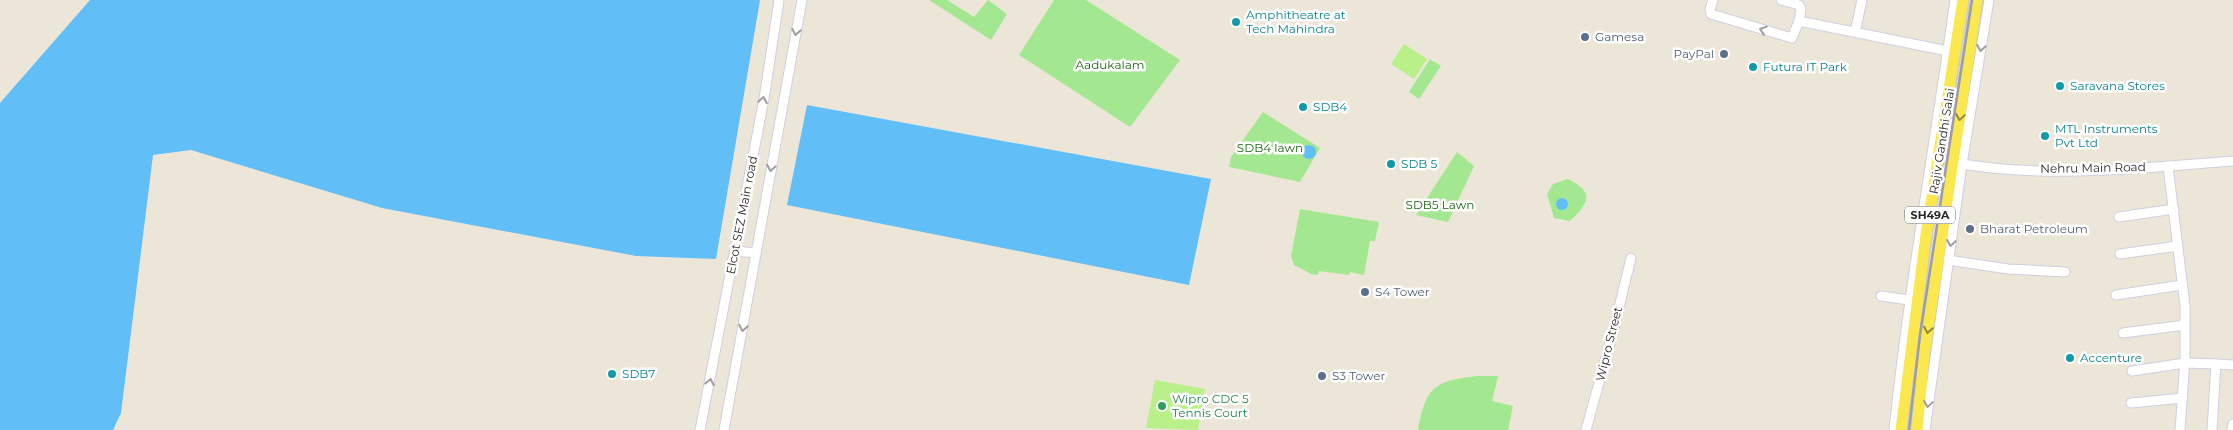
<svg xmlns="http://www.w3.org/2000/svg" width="2233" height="430" font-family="Montserrat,sans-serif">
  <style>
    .green { fill: #a3e890 }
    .pitch { fill: #b9f08a }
    .water { fill: #62bef7 }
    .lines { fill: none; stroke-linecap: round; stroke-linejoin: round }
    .minor-casing { stroke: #cecfe3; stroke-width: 11 }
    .major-casing { stroke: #cbcbcb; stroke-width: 14 }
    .minor { stroke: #fff; stroke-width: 9 }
    .major { stroke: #fbe74e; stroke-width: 11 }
    .rail { stroke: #9b9cb4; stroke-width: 2.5 }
    .oneway { stroke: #9e9e9e }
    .oneway2 { stroke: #92883b }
    .culture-dot { fill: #0f9aa8; stroke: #fff; stroke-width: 2 }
    .service-dot { fill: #5c6f8a; stroke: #fff; stroke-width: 2 }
    .leisure-dot { fill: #2e9e5b; stroke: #fff; stroke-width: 2 }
    .labels { text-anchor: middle; stroke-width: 5; stroke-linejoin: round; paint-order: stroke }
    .shield { fill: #fff; stroke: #686868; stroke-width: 1 }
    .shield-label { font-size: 11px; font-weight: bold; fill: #282828 }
    .culture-label { font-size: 12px; fill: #0d838f; stroke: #fff; text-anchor: start }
    .service-label { font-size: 12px; fill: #4e5e75; stroke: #fff; text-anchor: start }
    .park-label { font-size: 12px; fill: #1b6a14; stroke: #fff }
    .street-label { font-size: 12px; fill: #282828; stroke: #fff }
    .leisure-label { font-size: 12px; fill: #27864d; stroke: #fff; text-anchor: start }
  </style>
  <rect width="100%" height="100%" fill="#ece6d8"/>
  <g class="green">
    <polygon points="929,0 947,0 974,17 988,0 1007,14 991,40"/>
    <polygon points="1054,0 1086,0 1180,60 1130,127 1019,55"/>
    <polygon points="1430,59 1441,66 1419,99 1409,92"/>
    <polygon points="1263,112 1320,148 1300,182 1229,167 1231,157"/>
    <polygon points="1457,152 1474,166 1448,222 1416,215"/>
    <path d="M1568 179C1595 192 1589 203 1570 221L1554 218 1547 194 1553 184Z"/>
    <polygon points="1300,209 1379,222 1375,241 1370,241 1364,275 1350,272 1349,275 1319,271 1318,275 1311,274 1294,265 1291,256"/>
    <path d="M1477 376H1498L1492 401 1513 406 1508 430H1418C1426 387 1434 381 1477 376Z"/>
  </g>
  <g class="pitch">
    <polygon points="1404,44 1427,59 1414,79 1391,64"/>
    <polygon points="1155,380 1205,389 1198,430 1146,428"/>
  </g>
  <g class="water">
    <polygon points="90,0 760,0 716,259 636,256 382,208 191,150 153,155 121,413 113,430 0,430 0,103"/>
    <polygon points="807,105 1211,179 1189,285 787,205"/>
    <circle cx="1309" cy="152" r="7"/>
    <circle cx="1562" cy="204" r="6"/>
  </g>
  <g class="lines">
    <defs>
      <g id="minor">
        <polyline points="1713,0 1710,9 1711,14 1792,38 1799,21 1801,9 1799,5 1781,0"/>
        <polyline points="1799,21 1948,51"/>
        <polyline points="1856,28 1862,0"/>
        <path d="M1956 163C2047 179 2141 168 2233 161"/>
        <polyline points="2168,166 2185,306 2185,359 2180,430"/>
        <polyline points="2119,217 2174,209"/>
        <polyline points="735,251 756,253"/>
        <polyline points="2120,254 2178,246"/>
        <polyline points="1948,260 2008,269 2065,272"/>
        <polyline points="2116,295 2182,285"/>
        <polyline points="1881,296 1909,300"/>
        <polyline points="2123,333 2185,325"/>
        <polyline points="2132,371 2185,363 2216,364"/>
        <polyline points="2131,403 2183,398"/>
        <polyline points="700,430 764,99 779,0"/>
        <polyline points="724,430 802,0"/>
        <polyline points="1586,430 1613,332 1631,258"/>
        <path d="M1894 430C1909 286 1935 143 1955 0"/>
        <polyline points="1925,430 1962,164 1989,0"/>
        <polyline points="2212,430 2216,364 2233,365"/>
        <polyline points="2232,430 2233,424"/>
      </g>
      <g id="major">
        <polyline points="1901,430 1926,235 1963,0"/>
        <polyline points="1917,430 1924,355 1977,0"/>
      </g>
    </defs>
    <use href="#minor" class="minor-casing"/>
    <use href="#major" class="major-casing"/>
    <use href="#minor" class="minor"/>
    <use href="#major" class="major"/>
    <polyline class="rail" points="1909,430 1920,335 1972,0"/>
  </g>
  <defs><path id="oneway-chevron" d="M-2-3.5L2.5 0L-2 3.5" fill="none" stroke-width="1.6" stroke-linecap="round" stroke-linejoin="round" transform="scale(1.25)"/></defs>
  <g class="oneway">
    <use href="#oneway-chevron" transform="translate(1763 30) rotate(-162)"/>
    <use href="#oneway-chevron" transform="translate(796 32) rotate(100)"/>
    <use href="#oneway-chevron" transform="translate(1981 48) rotate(100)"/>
    <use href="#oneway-chevron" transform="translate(763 100) rotate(-80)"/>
    <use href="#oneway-chevron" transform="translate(771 168) rotate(100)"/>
    <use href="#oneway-chevron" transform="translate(1951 243) rotate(98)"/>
    <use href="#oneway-chevron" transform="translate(743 328) rotate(100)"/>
    <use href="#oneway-chevron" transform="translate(710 382) rotate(-79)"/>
    <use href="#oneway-chevron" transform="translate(1928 404) rotate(98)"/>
  </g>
  <g class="oneway2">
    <use href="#oneway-chevron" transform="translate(1960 117) rotate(98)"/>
    <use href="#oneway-chevron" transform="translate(1928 330) rotate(99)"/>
  </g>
  <g class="culture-dot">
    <circle cx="1236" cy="22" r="5"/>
    <circle cx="1753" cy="67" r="5"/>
    <circle cx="2060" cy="86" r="5"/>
    <circle cx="1303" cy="107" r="5"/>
    <circle cx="2045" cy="136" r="5"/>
    <circle cx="1391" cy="164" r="5"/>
    <circle cx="2070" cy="358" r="5"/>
    <circle cx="612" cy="374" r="5"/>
  </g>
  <g class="service-dot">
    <circle cx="1585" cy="37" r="5"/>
    <circle cx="1724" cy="54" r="5"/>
    <circle cx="1970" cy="229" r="5"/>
    <circle cx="1365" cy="292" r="5"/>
    <circle cx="1322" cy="376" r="5"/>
  </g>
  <circle class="leisure-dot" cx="1162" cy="406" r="5"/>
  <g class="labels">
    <rect class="shield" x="1905" y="206.5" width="50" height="17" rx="4"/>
    <g class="shield-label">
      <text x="1930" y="219">SH49A</text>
    </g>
    <g class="culture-label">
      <text x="1246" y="19">Amphitheatre at<tspan x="1246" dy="14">Tech Mahindra</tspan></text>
      <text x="1763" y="71">Futura IT Park</text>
      <text x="2070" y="90">Saravana Stores</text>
      <text x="1313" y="111">SDB4</text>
      <text x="2055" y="133">MTL Instruments<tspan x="2055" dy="14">Pvt Ltd</tspan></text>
      <text x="1401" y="168">SDB 5</text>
      <text x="2080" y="362">Accenture</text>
      <text x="622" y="378">SDB7</text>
    </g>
    <g class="service-label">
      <text x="1595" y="41">Gamesa</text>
      <text x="1714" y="58" text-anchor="end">PayPal</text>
      <text x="1980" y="233">Bharat Petroleum</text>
      <text x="1375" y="296">S4 Tower</text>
      <text x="1332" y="380">S3 Tower</text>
    </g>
    <g class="park-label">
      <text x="1110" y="69">Aadukalam</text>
      <text x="1270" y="152">SDB4 lawn</text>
      <text x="1440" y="209">SDB5 Lawn</text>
    </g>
    <g class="street-label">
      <text transform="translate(1942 141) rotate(-81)" y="4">Rajiv Gandhi Salai</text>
      <text transform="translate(2093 168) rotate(-1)" y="4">Nehru Main Road</text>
      <text transform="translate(742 215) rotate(-79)" y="4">Elcot SEZ Main road</text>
      <text transform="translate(1609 344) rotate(-76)" y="4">Wipro Street</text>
    </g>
    <g class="leisure-label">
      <text x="1172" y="403">Wipro CDC 5<tspan x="1172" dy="14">Tennis Court</tspan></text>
    </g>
  </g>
</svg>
